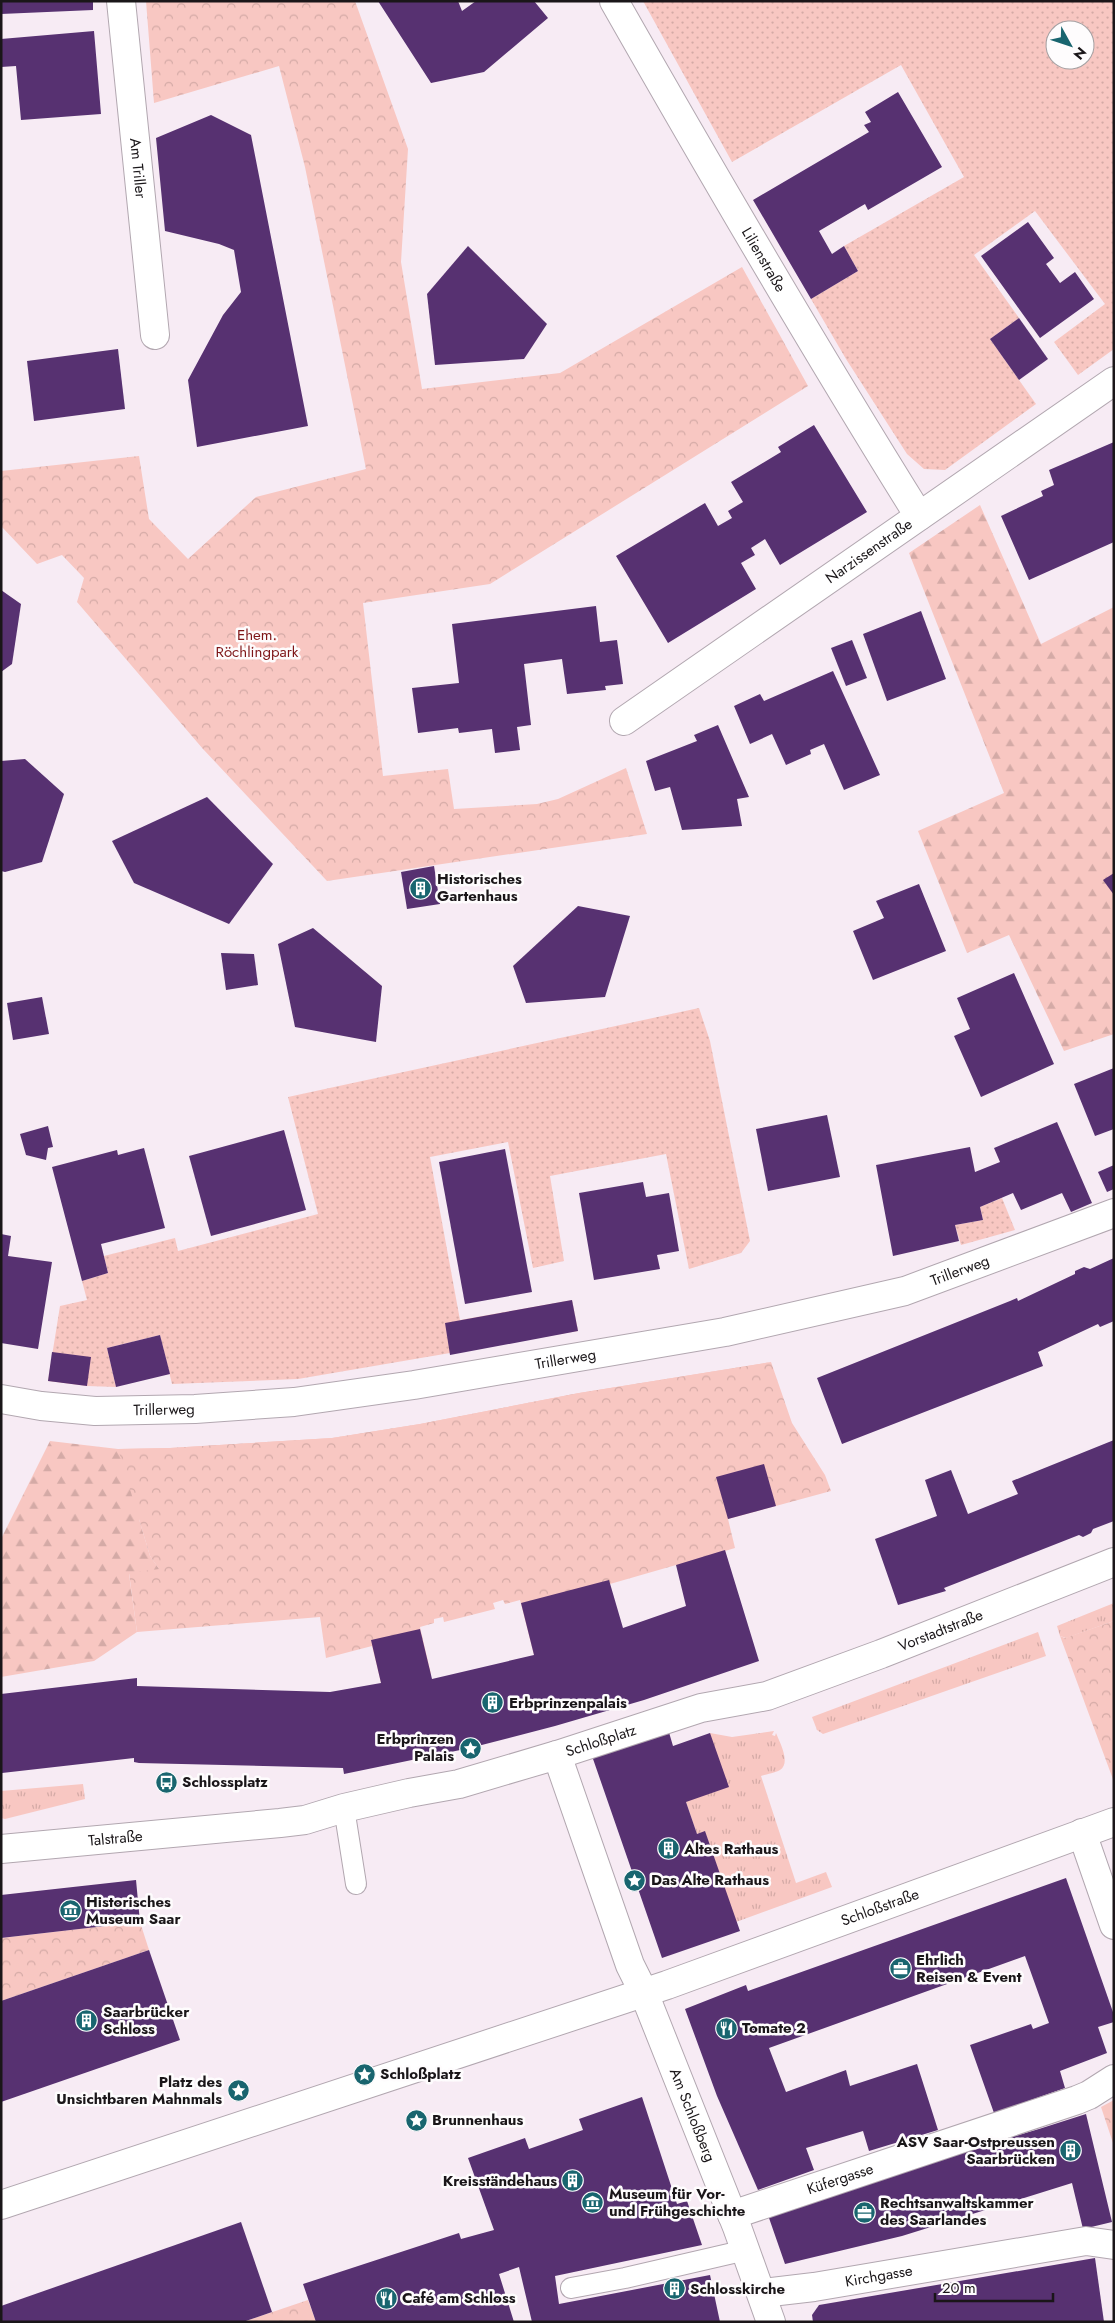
<svg xmlns="http://www.w3.org/2000/svg" width="1115" height="2323" font-family="Jost,sans-serif">
  <style>
    .grass { fill: url(#grass-tufts) }
    .forest { fill: url(#forest-firs) }
    .park { fill: url(#park-crowns) }
    .garden { fill: url(#garden-dots); fill-rule: evenodd }
    .building { fill: #573171 }
    .lines { fill: none; stroke-linecap: round; stroke-linejoin: round }
    .lane-casing { stroke: #b2a7b0; stroke-width: 22 }
    .street-casing { stroke: #b2a7b0; stroke-width: 30 }
    .secondary-casing { stroke: #b2a7b0; stroke-width: 30 }
    .lane { stroke: #fff; stroke-width: 20 }
    .street { stroke: #fff; stroke-width: 28 }
    .secondary { stroke: #fff; stroke-width: 28 }
    .labels { text-anchor: middle; stroke-width: 5; stroke-linejoin: round; paint-order: stroke }
    .street-label { font-size: 15px; fill: #1a1619; stroke: #fefcfd }
    .park-label { font-size: 15px; fill: #7e1517; stroke: #fefcfd }
    .poi-label { font-size: 15px; font-weight: bold; fill: #1a1619; stroke: #fefcfd; text-anchor: start }
  </style>
  <defs>
    <pattern id="grass-tufts" width="24" height="20" patternUnits="userSpaceOnUse" patternTransform="scale(1.25)"><rect width="24" height="20" fill="#f8c7c2"/><path d="M3 7l-1-3M5 7V3M7 7l1-3M15 17l-1-3M17 17v-4M19 17l1-3" fill="none" stroke="#d4aaa6"/></pattern>
    <pattern id="forest-firs" width="22" height="20" patternUnits="userSpaceOnUse" patternTransform="scale(1.25)"><rect width="22" height="20" fill="#f8c7c2"/><path d="M5 1l3.5 6h-7zM16 11l3.5 6h-7z" fill="#d4aaa6"/></pattern>
    <pattern id="park-crowns" width="20" height="18" patternUnits="userSpaceOnUse" patternTransform="scale(1.25)"><rect width="20" height="18" fill="#f8c7c2"/><path d="M2 6a3 3 0 1 1 6 0M12 15a3 3 0 1 1 6 0" fill="none" stroke="#d4aaa6"/></pattern>
    <pattern id="garden-dots" width="8" height="8" patternUnits="userSpaceOnUse" patternTransform="scale(1.25)"><rect width="8" height="8" fill="#f8c7c2"/><path d="M2 2h.1M6 6h.1" fill="none" stroke="#d4aaa6" stroke-width="1.8" stroke-linecap="round"/></pattern>
  </defs>
  <rect width="100%" height="100%" fill="#f7ebf4"/>
  <g class="grass">
    <polygon points="1114,1603 1114,1621 1066,1638 1060,1636 1057,1626"/>
    <polygon points="1038,1632 1046,1656 823,1734 817,1730 812,1717"/>
    <path d="M774 1731 772 1735 775 1736 776 1733C780 1743 791 1763 780 1770 775 1773 767 1774 761 1776L796 1883 826 1872 832 1887 736 1922 705 1832 697 1834 686 1802 710 1733 732 1737Z"/>
    <polygon points="83,1784 85,1799 5,1819 1,1818 1,1791"/>
  </g>
  <g class="forest">
    <polygon points="980,505 1041,644 1114,607 1114,1034 1064,1051 1009,935 967,953 918,831 1004,793 909,553"/>
    <polygon points="771,1362 139,1519 150,1556 160,1570 129,1574 137,1632 94,1661 1,1677 1,1539 50,1441 118,1449 170,1448 332,1438 420,1424 579,1393"/>
  </g>
  <g class="park">
    <polygon points="146,1 355,1 408,149 401,262 422,389 560,373 742,267 808,386 490,584 363,603 383,776 448,769 454,809 537,804 558,799 626,768 647,834 327,881 203,749 77,602 84,578 62,555 37,564 1,526 1,471 139,456 149,519 188,559 256,497 366,469 305,167 279,66 154,103"/>
    <polygon points="771,1362 792,1423 825,1475 831,1491 728,1519 735,1548 725,1551 736,1589 676,1565 610,1584 534,1655 520,1600 505,1604 503,1600 493,1603 495,1609 444,1622 443,1617 434,1619 434,1623 420,1627 431,1674 381,1683 372,1646 326,1658 320,1617 137,1632 129,1573 159,1569 150,1556 118,1449 170,1448 332,1438 420,1424 579,1393"/>
    <polygon points="1114,1621 1114,1782 1060,1636 1065,1638"/>
    <polygon points="140,1922 149,1950 1,2001 1,1938"/>
    <polygon points="1114,2100 1114,2146 1101,2107"/>
    <polygon points="308,2300 316,2322 243,2322"/>
  </g>
  <g class="garden">
    <path d="M643 1H1114V349L1078 375 1054 342 1105 304 1035 211 974 255 1019 318 990 339 1036 404 945 470 924 469 907 454 846 359 811 299 858 271 844 246 964 177 901 65 732 162ZM1055 30H1085V60H1055Z"/>
    <polygon points="699,1008 710,1041 750,1241 741,1253 689,1269 666,1154 550,1176 564,1261 533,1268 508,1142 430,1157 460,1320 572,1300 578,1331 298,1379 172,1384 160,1335 107,1348 116,1387 87,1386 48,1381 60,1306 87,1300 82,1281 108,1273 104,1256 175,1238 178,1251 318,1214 288,1097"/>
    <polygon points="1002,1198 1015,1230 961,1245 955,1225 983,1220 980,1207"/>
  </g>
  <g class="building">
    <polygon points="1,1 93,1 93,10 1,14"/>
    <polygon points="378,1 458,1 462,11 476,1 534,1 548,18 484,72 431,83"/>
    <polygon points="94,31 101,114 21,120 16,66 1,67 1,39"/>
    <polygon points="898,92 942,167 868,210 865,204 819,231 832,254 844,246 858,271 811,299 753,200 869,132 864,125 871,122 865,112"/>
    <polygon points="211,115 251,135 308,426 197,447 188,380 223,315 241,292 234,250 219,244 165,231 156,138"/>
    <polygon points="1028,222 1054,258 1046,264 1060,283 1075,272 1094,299 1040,338 981,256"/>
    <polygon points="468,246 547,324 524,359 435,365 427,294"/>
    <polygon points="1019,318 1048,359 1019,380 990,339"/>
    <polygon points="118,349 125,409 34,421 27,361"/>
    <polygon points="814,425 867,512 780,565 765,539 751,548 755,555 741,563 756,589 668,643 616,556 705,503 718,526 732,518 728,511 743,502 731,482 781,452 778,447"/>
    <polygon points="1114,442 1114,542 1029,580 1001,516 1043,496 1041,491 1054,485 1049,470"/>
    <polygon points="1,590 21,604 12,664 1,672"/>
    <polygon points="596,606 600,642 617,640 623,684 605,686 606,690 567,694 562,659 524,664 531,725 517,727 520,750 495,753 492,729 459,733 458,728 418,733 412,688 459,683 452,624"/>
    <polygon points="921,611 946,679 887,701 863,634"/>
    <polygon points="852,640 867,678 846,686 831,648"/>
    <polygon points="833,671 880,775 844,790 824,744 810,750 811,754 786,765 772,734 750,744 734,706 760,694 764,701"/>
    <polygon points="718,725 749,797 737,799 742,826 682,830 670,787 655,791 646,761 697,741 694,735"/>
    <polygon points="25,759 64,794 42,862 5,872 1,871 1,761"/>
    <polygon points="207,797 273,864 229,924 134,883 112,841"/>
    <polygon points="434,866 440,904 407,909 401,872"/>
    <polygon points="1114,873 1114,895 1103,880"/>
    <polygon points="919,884 946,951 873,980 853,931 884,918 876,901"/>
    <polygon points="578,906 630,916 605,997 526,1003 513,966"/>
    <polygon points="313,928 382,986 376,1042 295,1027 278,944"/>
    <polygon points="221,953 254,954 258,985 226,990"/>
    <polygon points="1014,973 1054,1064 981,1097 954,1036 970,1029 957,998"/>
    <polygon points="42,997 49,1034 13,1040 7,1003"/>
    <polygon points="1114,1068 1114,1129 1095,1136 1074,1084"/>
    <polygon points="827,1115 840,1177 768,1191 756,1129"/>
    <polygon points="1057,1122 1092,1203 1071,1212 1062,1193 1021,1210 1013,1193 980,1207 983,1220 955,1225 959,1241 893,1256 876,1165 970,1147 975,1172 1000,1162 994,1148"/>
    <polygon points="48,1126 53,1147 48,1148 46,1160 26,1155 20,1134"/>
    <polygon points="284,1130 306,1210 211,1236 189,1156"/>
    <polygon points="144,1148 165,1228 101,1244 108,1273 82,1281 52,1167 117,1150 118,1155"/>
    <polygon points="505,1149 532,1292 465,1304 439,1162"/>
    <polygon points="1114,1165 1114,1189 1107,1192 1098,1172"/>
    <polygon points="643,1182 646,1197 669,1193 679,1251 657,1255 660,1269 594,1280 579,1193"/>
    <polygon points="1,1234 11,1236 8,1256 52,1262 38,1349 1,1343"/>
    <polygon points="1114,1258 1114,1321 1100,1327 1098,1324 1038,1352 1043,1366 842,1444 817,1378 1010,1301 1017,1298 1018,1301 1075,1274 1075,1271 1084,1267 1090,1269"/>
    <polygon points="572,1300 578,1331 450,1355 445,1323"/>
    <polygon points="160,1335 170,1374 116,1387 107,1348"/>
    <polygon points="52,1352 91,1357 87,1386 48,1381"/>
    <polygon points="1114,1440 1114,1521 1093,1529 1091,1533 1083,1537 1079,1535 944,1588 946,1591 898,1605 875,1539 937,1516 925,1480 951,1470 968,1514 1018,1494 1012,1481"/>
    <polygon points="764,1464 776,1506 728,1519 716,1477"/>
    <polygon points="725,1550 759,1661 644,1700 555,1726 470,1748 344,1774 343,1768 139,1763 134,1762 134,1758 2,1773 1,1694 137,1678 137,1686 330,1692 381,1683 371,1640 420,1629 432,1679 534,1655 521,1603 609,1580 623,1628 686,1606 676,1565"/>
    <polygon points="668,1729 673,1746 710,1733 729,1787 686,1802 697,1834 705,1831 740,1931 662,1958 592,1756"/>
    <polygon points="1066,1878 1114,2015 1114,2022 1098,2027 1107,2053 1060,2071 1065,2088 994,2113 970,2045 1031,2024 1033,2029 1049,2023 1025,1956 769,2048 786,2092 846,2070 850,2086 917,2064 938,2130 869,2151 863,2131 806,2148 814,2170 758,2190 717,2096 685,2009 746,1985 748,1991"/>
    <polygon points="136,1880 140,1922 1,1938 1,1895"/>
    <polygon points="149,1950 180,2040 1,2102 1,2001"/>
    <polygon points="642,2097 677,2204 687,2201 702,2245 555,2276 559,2304 710,2275 720,2322 532,2322 519,2267 499,2274 514,2322 316,2322 303,2284 459,2233 461,2239 494,2230 468,2158 525,2138 529,2149 583,2130 579,2119"/>
    <polygon points="1086,2114 1112,2222 1083,2229 1072,2183 902,2236 785,2264 769,2218 873,2177 1039,2129"/>
    <polygon points="241,2222 272,2312 243,2322 1,2322 1,2306"/>
    <polygon points="1095,2258 1104,2322 813,2322 812,2315 819,2305"/>
  </g>
  <g class="lines">
    <defs>
      <g id="lane">
        <polyline points="344,1808 356,1884"/>
        <polyline points="571,2288 625,2278 746,2250"/>
      </g>
      <g id="street">
        <path id="s1" d="M121 1 155 335"/>
        <path id="s2" d="M614 1C713 175 813 346 919 516"/>
        <path id="s3" d="M624 721 1114 381"/>
        <path id="s4" d="M1 1399 41 1406 95 1411 195 1409 294 1402 414 1385 725 1332 905 1291 1114 1213"/>
        <path id="s5" d="M557 1755 630 1965 644 1993 737 2227 771 2322"/>
        <polyline points="1082,1833 1114,1925"/>
        <path id="s6" d="M1 2205 667 1985 1114 1822"/>
        <path id="s7" d="M732 2215 1077 2100 1089 2095 1114 2079"/>
        <path id="s8" d="M762 2293 814 2287 1086 2241 1114 2245"/>
      </g>
      <g id="secondary">
        <path id="s9" d="M1 1849 280 1823 305 1820 344 1808 409 1793 459 1784 557 1755 701 1708 767 1696 881 1654 1114 1562"/>
      </g>
    </defs>
    <use href="#lane" class="lane-casing"/>
    <use href="#street" class="street-casing"/>
    <use href="#secondary" class="secondary-casing"/>
    <use href="#lane" class="lane"/>
    <use href="#street" class="street"/>
    <use href="#secondary" class="secondary"/>
  </g>
  <defs>
    <symbol id="building-disc" viewBox="-11 -11 22 22"><circle r="9.5" fill="#19656f" stroke="#fefcfd"/><path d="M-4-6H4V6H1V3H-1V6H-4ZM-2.5-4.3h1.7v1.8h-1.7ZM.8-4.3h1.7v1.8H.8ZM-2.5-1h1.7V.8h-1.7ZM.8-1h1.7V.8H.8Z" fill="#fff"/></symbol>
    <symbol id="sight-disc" viewBox="-11 -11 22 22"><circle r="9.5" fill="#19656f" stroke="#fefcfd"/><path d="M0-6L1.8-2.2L6-1.7L2.9 1.2L3.7 5.4L0 3.3L-3.7 5.4L-2.9 1.2L-6-1.7L-1.8-2.2Z" fill="#fff"/></symbol>
    <symbol id="bus-disc" viewBox="-11 -11 22 22"><circle r="9.5" fill="#19656f" stroke="#fefcfd"/><path d="M-5-6H5V4H4V6H2V4H-2V6H-4V4H-5ZM-3.5-4V0h7V-4ZM-3.5 1.2v1.5H-2V1.2ZM2 1.2v1.5H3.5V1.2Z" fill="#fff"/></symbol>
    <symbol id="museum-disc" viewBox="-11 -11 22 22"><circle r="9.5" fill="#19656f" stroke="#fefcfd"/><path d="M0-6L6-3V-2H-6V-3ZM-5-1h2V3h-2ZM-1-1h2V3h-2ZM3-1h2V3H3ZM-6 4H6V6H-6Z" fill="#fff"/></symbol>
    <symbol id="office-disc" viewBox="-11 -11 22 22"><circle r="9.5" fill="#19656f" stroke="#fefcfd"/><path d="M-6-3h4V-5.5h4V-3h4V5H-6ZM-1-4.5V-3h2v-1.5ZM-6 0V1H6V0Z" fill="#fff"/></symbol>
    <symbol id="restaurant-disc" viewBox="-11 -11 22 22"><circle r="9.5" fill="#19656f" stroke="#fefcfd"/><path d="M-5-6h1v4h1v-4h1v4h1v-4h1v5L-1.5 .5V6h-2V.5L-5-1ZM5-6V6H3V1.5H1.5Q1.5-4 5-6Z" fill="#fff"/></symbol>
  </defs>
  <g fill-rule="evenodd">
    <use href="#building-disc" x="408" y="876" width="25" height="25"/>
    <use href="#building-disc" x="480" y="1690" width="25" height="25"/>
    <use href="#sight-disc" x="458" y="1736" width="25" height="25"/>
    <use href="#bus-disc" x="154" y="1770" width="25" height="25"/>
    <use href="#building-disc" x="656" y="1836" width="25" height="25"/>
    <use href="#sight-disc" x="622" y="1868" width="25" height="25"/>
    <use href="#museum-disc" x="58" y="1898" width="25" height="25"/>
    <use href="#office-disc" x="888" y="1956" width="25" height="25"/>
    <use href="#building-disc" x="74" y="2008" width="25" height="25"/>
    <use href="#restaurant-disc" x="714" y="2016" width="25" height="25"/>
    <use href="#sight-disc" x="352" y="2062" width="25" height="25"/>
    <use href="#sight-disc" x="226" y="2078" width="25" height="25"/>
    <use href="#sight-disc" x="404" y="2108" width="25" height="25"/>
    <use href="#building-disc" x="1058" y="2138" width="25" height="25"/>
    <use href="#building-disc" x="560" y="2168" width="25" height="25"/>
    <use href="#museum-disc" x="580" y="2190" width="25" height="25"/>
    <use href="#office-disc" x="852" y="2200" width="25" height="25"/>
    <use href="#building-disc" x="662" y="2276" width="25" height="25"/>
    <use href="#restaurant-disc" x="374" y="2286" width="25" height="25"/>
  </g>
  <g class="labels">
    <g class="street-label">
      <text dy="5" stroke="none"><textPath href="#s1" startOffset="168">Am Triller</textPath></text>
      <text dy="5" stroke="none"><textPath href="#s2" startOffset="299">Lilienstraße</textPath></text>
      <text dy="5" stroke="none"><textPath href="#s3" startOffset="298">Narzissenstraße</textPath></text>
      <text dy="5" stroke="none"><textPath href="#s4" startOffset="974">Trillerweg</textPath></text>
      <text dy="5" stroke="none"><textPath href="#s4" startOffset="569">Trillerweg</textPath></text>
      <text dy="5" stroke="none"><textPath href="#s4" startOffset="164">Trillerweg</textPath></text>
      <text dy="5" stroke="none"><textPath href="#s9" startOffset="970">Vorstadtstraße</textPath></text>
      <text dy="5" stroke="none"><textPath href="#s9" startOffset="612">Schloßplatz</textPath></text>
      <text dy="5" stroke="none"><textPath href="#s9" startOffset="115">Talstraße</textPath></text>
      <text dy="5" stroke="none"><textPath href="#s6" startOffset="928">Schloßstraße</textPath></text>
      <text dy="5" stroke="none"><textPath href="#s5" startOffset="385">Am Schloßberg</textPath></text>
      <text dy="5" stroke="none"><textPath href="#s7" startOffset="114">Küfergasse</textPath></text>
      <text dy="5" stroke="none"><textPath href="#s8" startOffset="118">Kirchgasse</textPath></text>
    </g>
    <g class="park-label">
      <text x="257" y="640">Ehem.<tspan x="257" dy="17">Röchlingpark</tspan></text>
    </g>
    <g class="poi-label">
      <text x="437" y="884">Historisches<tspan x="437" dy="17">Gartenhaus</tspan></text>
      <text x="509" y="1708">Erbprinzenpalais</text>
      <text x="454" y="1744" text-anchor="end">Erbprinzen<tspan x="454" dy="17">Palais</tspan></text>
      <text x="182" y="1787">Schlossplatz</text>
      <text x="684" y="1854">Altes Rathaus</text>
      <text x="651" y="1885">Das Alte Rathaus</text>
      <text x="86" y="1907">Historisches<tspan x="86" dy="17">Museum Saar</tspan></text>
      <text x="916" y="1965">Ehrlich<tspan x="916" dy="17">Reisen &amp; Event</tspan></text>
      <text x="103" y="2017">Saarbrücker<tspan x="103" dy="17">Schloss</tspan></text>
      <text x="742" y="2033">Tomate 2</text>
      <text x="380" y="2079">Schloßplatz</text>
      <text x="222" y="2087" text-anchor="end">Platz des<tspan x="222" dy="17">Unsichtbaren Mahnmals</tspan></text>
      <text x="432" y="2125">Brunnenhaus</text>
      <text x="1055" y="2147" text-anchor="end">ASV Saar-Ostpreussen<tspan x="1055" dy="17">Saarbrücken</tspan></text>
      <text x="557" y="2186" text-anchor="end">Kreisständehaus</text>
      <text x="609" y="2199">Museum für Vor-<tspan x="609" dy="17">und Frühgeschichte</tspan></text>
      <text x="880" y="2208">Rechtsanwaltskammer<tspan x="880" dy="17">des Saarlandes</tspan></text>
      <text x="690" y="2294">Schlosskirche</text>
      <text x="402" y="2303">Café am Schloss</text>
    </g>
  </g>
  <rect width="1115" height="2323" fill="none" stroke="#1a1619" stroke-width="5"/>
  <g transform="translate(1070 45) rotate(130)"><circle r="24" fill="#fefcfd" stroke="#a3a0a2"/>
  <path d="M0-4L9 19L0 12L-9 19Z" fill="#19656f"/>
  <text y="-8" font-size="14" font-weight="bold" text-anchor="middle" fill="#1a1619">N</text>
  </g>
  <path d="M935 2293v8h118v-8" fill="none" stroke="#1a1619" stroke-width="2.5"/>
  <text x="942" y="2293" font-size="15" fill="#1a1619" stroke="#fefcfd" stroke-width="4" paint-order="stroke">20 m</text>
</svg>
